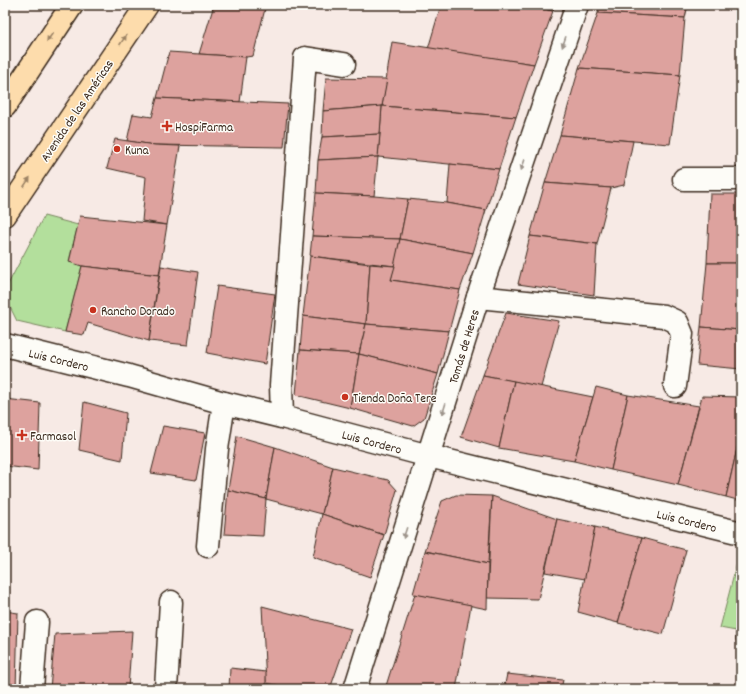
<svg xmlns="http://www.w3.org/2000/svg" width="746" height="694" font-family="Dekko,sans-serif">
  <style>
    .green { fill: #b3df9c; stroke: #77845d }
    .building { fill: #dda29e; stroke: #3b2a1e }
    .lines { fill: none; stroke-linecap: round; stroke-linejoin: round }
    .street-casing { stroke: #3b2a1e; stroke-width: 25 }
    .primary-casing { stroke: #3b2a1e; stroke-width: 25 }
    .street { stroke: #fdfcf7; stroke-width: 22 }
    .primary { stroke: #fddcac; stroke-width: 22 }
    .oneway { fill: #9c8365 }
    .oneway2 { fill: #9c938a }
    .poi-dot { fill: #c8321e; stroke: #fdfcf7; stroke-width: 1.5 }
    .labels { text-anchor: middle; stroke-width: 3; stroke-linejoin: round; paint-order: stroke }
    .street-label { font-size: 13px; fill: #3b2a1e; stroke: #fdfcf7 }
    .poi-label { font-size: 13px; fill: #3b2a1e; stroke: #fdfcf7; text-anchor: start }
  </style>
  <rect width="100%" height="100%" fill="#f7eae5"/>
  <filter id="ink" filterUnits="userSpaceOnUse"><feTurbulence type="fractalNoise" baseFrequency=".025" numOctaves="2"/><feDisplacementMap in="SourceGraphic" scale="8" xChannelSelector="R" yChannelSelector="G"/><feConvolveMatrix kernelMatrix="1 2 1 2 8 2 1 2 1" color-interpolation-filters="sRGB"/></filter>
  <g filter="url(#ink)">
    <g class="green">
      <polygon points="44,216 78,225 69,261 82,266 65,332 17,321 5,297 5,290"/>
      <polygon points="738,559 741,560 741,623 739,623 736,631 720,628"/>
    </g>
    <g class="building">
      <polygon points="214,5 266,5 253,56 246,57 199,54"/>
      <polygon points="441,5 527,5 553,11 534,64 428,49"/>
      <polygon points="527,5 555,5 553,11"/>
      <polygon points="600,5 688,5 685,18 598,13"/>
      <polygon points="598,13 685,18 680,75 579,68"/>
      <polygon points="392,42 534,64 516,117 382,106"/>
      <polygon points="169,52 246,57 240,102 157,98"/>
      <polygon points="579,68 680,75 670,144 560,135"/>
      <polygon points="326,78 387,79 382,106 323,111"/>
      <polygon points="157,98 288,104 284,147 155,145 127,141 133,114 152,117"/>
      <polygon points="382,106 516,117 499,169 378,157"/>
      <polygon points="382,106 380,134 322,137 323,111"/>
      <polygon points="380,134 378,157 318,160 322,137"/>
      <polygon points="560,135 633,141 624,185 611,188 545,183"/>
      <polygon points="115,139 155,145 180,146 167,225 142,221 146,177 107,168"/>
      <polygon points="378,157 374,196 316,193 318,160"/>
      <polygon points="450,164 499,169 486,210 447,203"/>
      <polygon points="545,183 611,188 597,244 530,236"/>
      <polygon points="316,193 374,196 408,199 400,239 312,236"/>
      <polygon points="710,194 741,194 741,263 707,263"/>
      <polygon points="408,199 447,203 486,210 473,253 400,239"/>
      <polygon points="80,216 167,225 159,275 82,266 69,262"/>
      <polygon points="312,236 400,239 395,266 310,256"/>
      <polygon points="530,236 597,244 594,295 518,284"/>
      <polygon points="400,239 473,253 460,290 391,280"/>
      <polygon points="310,256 370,264 366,324 303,316"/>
      <polygon points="707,263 741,263 741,330 701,327"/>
      <polygon points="370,264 395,266 391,280 460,290 449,331 366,324"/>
      <polygon points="82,266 159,275 149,341 88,323 84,335 65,332"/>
      <polygon points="161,266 198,272 188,345 149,341"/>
      <polygon points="217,286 275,294 265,364 207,353"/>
      <polygon points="506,313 559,321 541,387 483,375"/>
      <polygon points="303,316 366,324 359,354 300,350"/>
      <polygon points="366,324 449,331 438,374 359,354"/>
      <polygon points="701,327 741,330 741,369 697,365"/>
      <polygon points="300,350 359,354 350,408 296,395"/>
      <polygon points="359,354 438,374 424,418 413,426 350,408"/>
      <polygon points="483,375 514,381 499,448 461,437"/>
      <polygon points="514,381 593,397 574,461 499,448"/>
      <polygon points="596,387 628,395 611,470 574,461"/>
      <polygon points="628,395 699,406 678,485 611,470"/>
      <polygon points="702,396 741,397 741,431 726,497 678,485"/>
      <polygon points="5,399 40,403 38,470 5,466"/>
      <polygon points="84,402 126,413 122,460 79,450"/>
      <polygon points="163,426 205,433 196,480 151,473"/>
      <polygon points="741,431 741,501 726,497"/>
      <polygon points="237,436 275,447 266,499 228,490"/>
      <polygon points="275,447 333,467 322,514 266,499"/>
      <polygon points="333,467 388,480 397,490 384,535 322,514"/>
      <polygon points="228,490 266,499 263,536 224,534"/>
      <polygon points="456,495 492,496 488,564 425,551 442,501"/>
      <polygon points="492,496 557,519 538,599 487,598"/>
      <polygon points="322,514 384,535 370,577 313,557"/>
      <polygon points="557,519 595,527 585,579 545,572"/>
      <polygon points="595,527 642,538 618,623 578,612"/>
      <polygon points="642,538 686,550 663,634 618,623"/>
      <polygon points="425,551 488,564 487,609 413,594"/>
      <polygon points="415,594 471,605 456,689 385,689"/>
      <polygon points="262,606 351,629 330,689 296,689 266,683"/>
      <polygon points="5,611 18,613 16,689 5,689"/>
      <polygon points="739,623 741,623 741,650 739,649 736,640 736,631"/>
      <polygon points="132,631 128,689 50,689 55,634"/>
      <polygon points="230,668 266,672 266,689 229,689"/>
      <polygon points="507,674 563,680 561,689 504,689"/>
    </g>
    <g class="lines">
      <defs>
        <g id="street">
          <polyline points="684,179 741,179"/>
          <polyline points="478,297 664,316 677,322 682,334 675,386"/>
          <polyline points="5,345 129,376 224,403 282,417 429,456 741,533"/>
          <polyline points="282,417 281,385 305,58 344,64"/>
          <polyline points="208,546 217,449 224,403"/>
          <polyline points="32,689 37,622"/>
          <polyline points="166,689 171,602"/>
          <polyline points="355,689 478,297 577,5"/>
        </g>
        <g id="primary">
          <polyline points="5,106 72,5"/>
          <polyline points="5,215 147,5"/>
        </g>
      </defs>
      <use href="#street" class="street-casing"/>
      <use href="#primary" class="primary-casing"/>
      <use href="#street" class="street"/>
      <use href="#primary" class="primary"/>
    </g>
    <defs><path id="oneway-solid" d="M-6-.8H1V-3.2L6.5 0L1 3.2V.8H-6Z"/></defs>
    <g class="oneway">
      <use href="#oneway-solid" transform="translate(50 37) rotate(125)"/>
      <use href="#oneway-solid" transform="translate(123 40) rotate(-56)"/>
      <use href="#oneway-solid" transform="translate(27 182) rotate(-56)"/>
    </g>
    <g class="oneway2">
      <use href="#oneway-solid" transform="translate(564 42) rotate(109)"/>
      <use href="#oneway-solid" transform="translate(523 165) rotate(109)"/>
      <use href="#oneway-solid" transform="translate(444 409) rotate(107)"/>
      <use href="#oneway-solid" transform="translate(405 533) rotate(108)"/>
    </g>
  </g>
  <g class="poi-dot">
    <path d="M165 120h4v4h4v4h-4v4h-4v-4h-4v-4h4z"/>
    <circle cx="117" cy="149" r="4"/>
    <circle cx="93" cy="310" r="4"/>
    <circle cx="345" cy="397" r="4"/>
    <path d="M20 429h4v4h4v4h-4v4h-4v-4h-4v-4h4z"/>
  </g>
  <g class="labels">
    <g class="street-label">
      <text transform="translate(76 110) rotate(-56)" y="5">Avenida de las Américas</text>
      <text transform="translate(463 346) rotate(-73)" y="5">Tomás de Heres</text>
      <text transform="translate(59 359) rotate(14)" y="5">Luis Cordero</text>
      <text transform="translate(372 441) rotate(15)" y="5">Luis Cordero</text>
      <text transform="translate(687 520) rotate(14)" y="5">Luis Cordero</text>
    </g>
    <g class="poi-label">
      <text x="175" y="131">HospiFarma</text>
      <text x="125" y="154">Kuna</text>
      <text x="101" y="315">Rancho Dorado</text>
      <text x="353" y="402">Tienda Doña Tere</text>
      <text x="30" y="440">Farmasol</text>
    </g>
  </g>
  <rect width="746" height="694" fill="none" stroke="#fdfcf7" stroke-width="20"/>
  <rect x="10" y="10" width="726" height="674" fill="none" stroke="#3b2a1e" stroke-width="1.5" filter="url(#ink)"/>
</svg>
